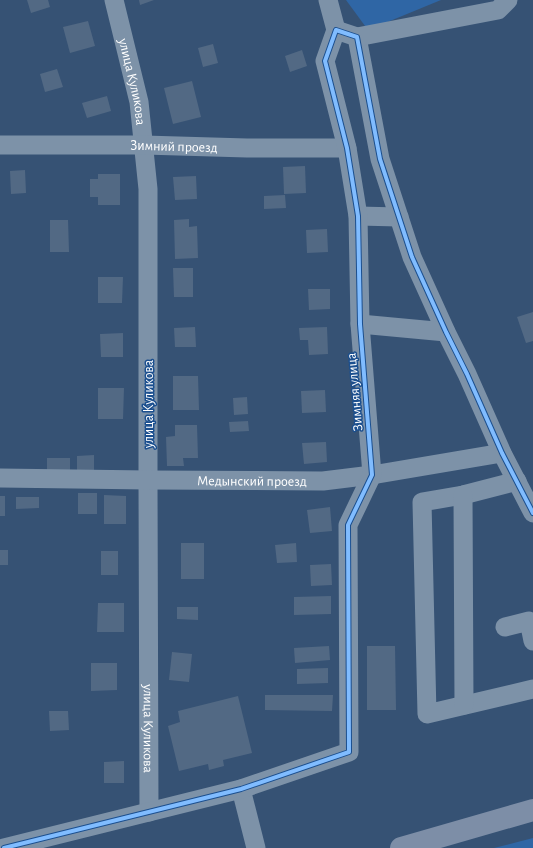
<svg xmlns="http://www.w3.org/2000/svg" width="533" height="848" font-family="'Alegreya Sans',sans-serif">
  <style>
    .green { fill: #2f66a5 }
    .building { fill: #526984 }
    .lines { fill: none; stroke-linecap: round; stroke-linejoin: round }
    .minor { stroke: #7d92a8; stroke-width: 19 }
    .major { stroke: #7d8ea7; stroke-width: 22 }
    .cycleway-casing { stroke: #1b4f8f; stroke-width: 6 }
    .cycleway { stroke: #80bcff; stroke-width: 4 }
    .labels { text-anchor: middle; stroke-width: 3; stroke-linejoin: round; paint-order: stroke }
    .street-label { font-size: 14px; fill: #fff; stroke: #1b4f8f }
  </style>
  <rect width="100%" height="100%" fill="#365274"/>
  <g class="green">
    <polygon points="346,0 441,0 368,30"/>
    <polygon points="533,838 533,848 494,848"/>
  </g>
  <g class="building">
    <polygon points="27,0 48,0 50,7 31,13"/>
    <polygon points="139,0 154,0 140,5"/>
    <polygon points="88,21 95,46 70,53 63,27"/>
    <polygon points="213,44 218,63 203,67 198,48"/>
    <polygon points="302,50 307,66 290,72 285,56"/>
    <polygon points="57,69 63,87 45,92 40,74"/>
    <polygon points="192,81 201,117 173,124 164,88"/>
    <polygon points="107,96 111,111 87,118 82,103"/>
    <polygon points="305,166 306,193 284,194 283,167"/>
    <polygon points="25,170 26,193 11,194 10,171"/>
    <polygon points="98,174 120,174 120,205 98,205 98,197 90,197 90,179 98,179"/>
    <polygon points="196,176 197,199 175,200 173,177"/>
    <polygon points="285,195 286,208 264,209 264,196"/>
    <polygon points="189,219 189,227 197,226 198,258 175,259 174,220"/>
    <polygon points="50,220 68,220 69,252 50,252"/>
    <polygon points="327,229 328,252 307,253 306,230"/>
    <polygon points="173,268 193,268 193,297 174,297"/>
    <polygon points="98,277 123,277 122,303 98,303"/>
    <polygon points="308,289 330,289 330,309 309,310"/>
    <polygon points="533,312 533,341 526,343 517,317"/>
    <polygon points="195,327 196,347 175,347 174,328"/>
    <polygon points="327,327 328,354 309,355 308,340 300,340 299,328"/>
    <polygon points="123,333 123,357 101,357 100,334"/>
    <polygon points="173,376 198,376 199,410 173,410"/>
    <polygon points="98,388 124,388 123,419 98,419"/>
    <polygon points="325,390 326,412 302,413 301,391"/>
    <polygon points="247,397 248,414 234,415 233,398"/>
    <polygon points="248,421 249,431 230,432 229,422"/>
    <polygon points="175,425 197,425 198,458 183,458 184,466 167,466 166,437 175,436"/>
    <polygon points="326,442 327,462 304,464 302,443"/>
    <polygon points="94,455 94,471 77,471 77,456"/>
    <rect x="47" y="458" width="23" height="14"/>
    <rect x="78" y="493" width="19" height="21"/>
    <polygon points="104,495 126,496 126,524 104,524"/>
    <rect x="0" y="496" width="5" height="20"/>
    <polygon points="16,497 39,497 39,508 16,509"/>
    <polygon points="330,507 332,531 310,533 307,510"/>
    <rect x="181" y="543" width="23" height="36"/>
    <polygon points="296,543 297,562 277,563 275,545"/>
    <rect x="0" y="550" width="8" height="15"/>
    <rect x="101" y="551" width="17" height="24"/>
    <polygon points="331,564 332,585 311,586 310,565"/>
    <polygon points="331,596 331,614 294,615 294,597"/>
    <polygon points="98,603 124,603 124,632 97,632"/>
    <polygon points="177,607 198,607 198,620 177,619"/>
    <polygon points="329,646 330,660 295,663 294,648"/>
    <polygon points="367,646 395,646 396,710 367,710"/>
    <polygon points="172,652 192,654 189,682 169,680"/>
    <polygon points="91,663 117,663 117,690 91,691"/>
    <polygon points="328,668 328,683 297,684 297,669"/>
    <polygon points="265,695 333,695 332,711 265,710"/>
    <polygon points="238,696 252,753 223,760 224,766 209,770 208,764 179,771 168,726 180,722 178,711"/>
    <polygon points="49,711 68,711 69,730 50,731"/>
    <polygon points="124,761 124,783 104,783 104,762"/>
  </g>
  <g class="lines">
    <g class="minor">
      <path id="s1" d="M114 0 139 102 148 189V480L149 812"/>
      <polyline points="336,30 357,37 380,159 412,257 446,332 467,374 502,453 533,513"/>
      <polyline points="357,37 498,10 508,0"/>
      <path id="s2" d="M0 145H144L247 148H347"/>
      <polyline points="358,216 399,217"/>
      <polyline points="360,324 446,332"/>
      <path id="s3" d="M0 478 148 480 323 481 372 475 502 453"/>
      <polyline points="517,481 463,495 422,502 427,714 533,689"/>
      <polyline points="463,495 464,705"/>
      <polyline points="505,627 529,621 533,641"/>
      <polyline points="241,789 256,848"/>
      <polyline points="4,848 241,789 349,752 348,525 372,475 360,324 358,216 347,148 325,61 336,30 328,0"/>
    </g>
    <polyline class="major" points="401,848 533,810"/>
    <defs>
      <polyline id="cycleway" points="4,848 241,789 349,752 348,525 372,475 360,324 358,216 347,148 325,61 336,30 357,37 380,159 412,257 446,332 467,374 502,453 533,513"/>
    </defs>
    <use href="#cycleway" class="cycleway-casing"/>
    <use href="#cycleway" class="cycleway"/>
  </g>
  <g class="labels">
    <g class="street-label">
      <text dy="5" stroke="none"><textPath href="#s1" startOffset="84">улица Куликова</textPath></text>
      <text dy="5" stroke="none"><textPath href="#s2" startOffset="174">Зимний проезд</textPath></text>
      <text transform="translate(354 392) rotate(-95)" y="5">Зимняя улица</text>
      <text transform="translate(148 404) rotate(-90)" y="5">улица Куликова</text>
      <text dy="5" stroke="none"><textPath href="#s3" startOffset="252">Медынский проезд</textPath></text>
      <text dy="5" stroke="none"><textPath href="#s1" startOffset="732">улица Куликова</textPath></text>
    </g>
  </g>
</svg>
